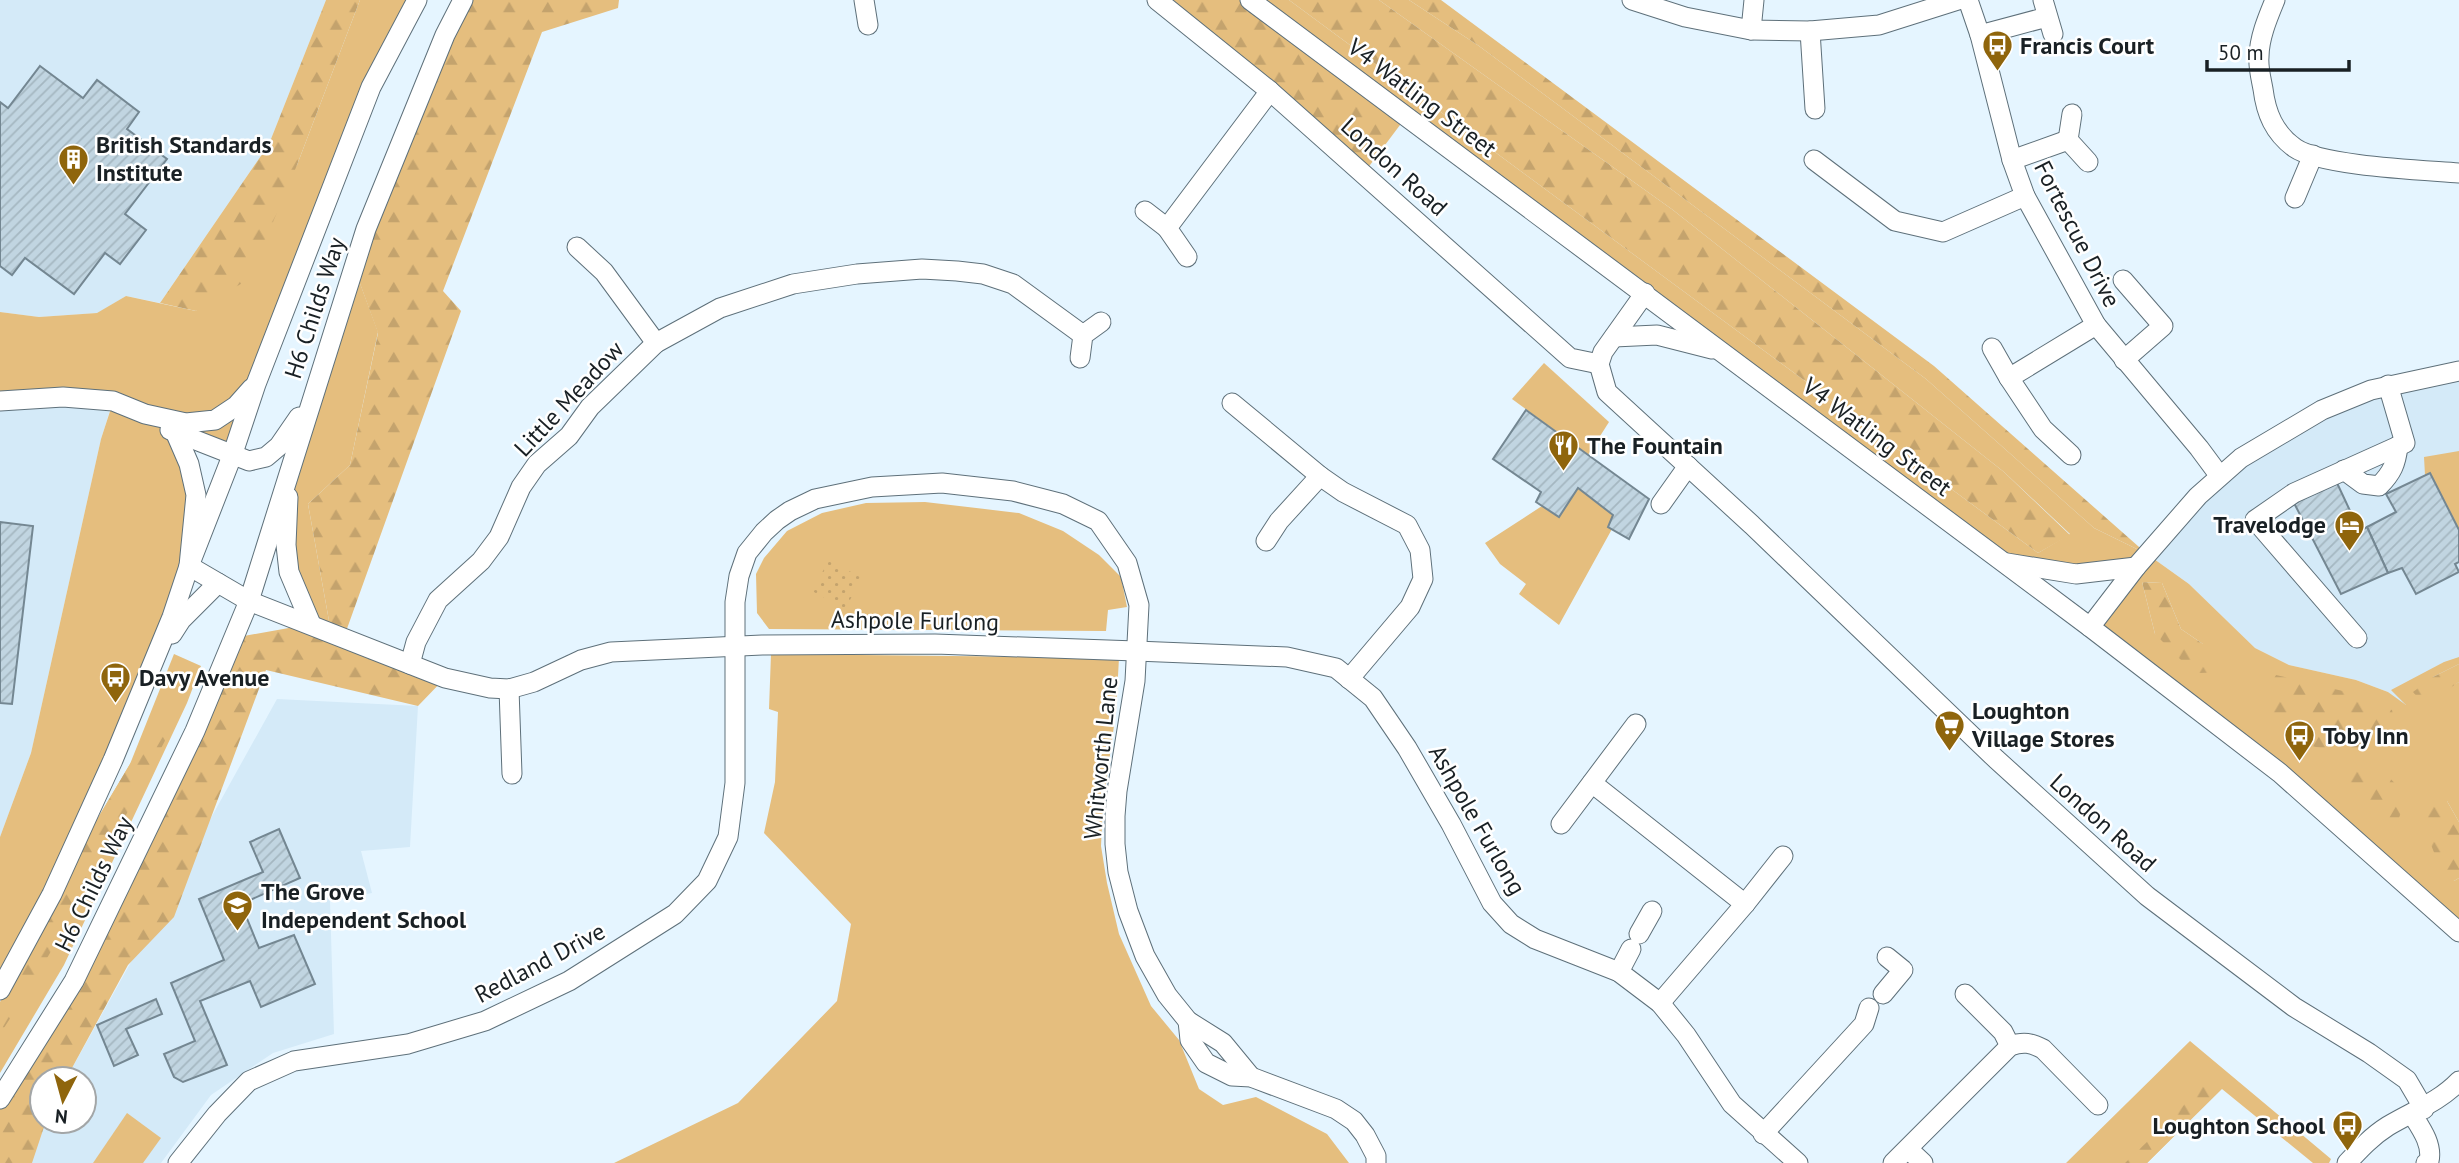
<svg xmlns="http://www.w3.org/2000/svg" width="2459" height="1163" font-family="'PT Sans',sans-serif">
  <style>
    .built { fill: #d4eaf8 }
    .green { fill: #e5be7e; fill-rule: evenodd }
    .forest { fill: url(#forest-firs) }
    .park { fill: url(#park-dots) }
    .building { fill: url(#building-hatch); stroke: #748792; stroke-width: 2 }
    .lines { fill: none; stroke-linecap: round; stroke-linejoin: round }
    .minor-casing { stroke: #5e707a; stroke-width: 21 }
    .minor { stroke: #fff; stroke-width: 19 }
    .labels { text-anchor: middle; stroke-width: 5; stroke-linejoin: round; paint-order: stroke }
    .poi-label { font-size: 24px; font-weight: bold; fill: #192024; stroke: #fff; text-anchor: start }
    .street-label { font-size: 24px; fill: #192024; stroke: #fff }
  </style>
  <defs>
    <pattern id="forest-firs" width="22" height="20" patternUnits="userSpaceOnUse" patternTransform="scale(1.75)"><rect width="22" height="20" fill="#e5be7e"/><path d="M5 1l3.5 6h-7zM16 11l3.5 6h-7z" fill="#c4a36d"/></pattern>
    <pattern id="park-dots" width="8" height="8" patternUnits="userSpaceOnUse" patternTransform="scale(1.75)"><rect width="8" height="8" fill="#e5be7e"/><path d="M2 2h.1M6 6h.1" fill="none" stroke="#c4a36d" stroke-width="1.8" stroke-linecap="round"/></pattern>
    <pattern id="building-hatch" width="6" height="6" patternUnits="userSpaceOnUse" patternTransform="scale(1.75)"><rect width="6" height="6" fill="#c1d5e1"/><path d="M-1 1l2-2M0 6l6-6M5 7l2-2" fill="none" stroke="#a5b7c1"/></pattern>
  </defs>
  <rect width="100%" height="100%" fill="#e5f5ff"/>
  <g class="built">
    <polygon points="0,0 326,0 269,144 160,303 126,296 98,313 39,317 0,312"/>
    <polygon points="2459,371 2459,753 2388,692 2356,680 2289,665 2255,648 2189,584 2147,554 2198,496 2322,410"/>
    <polygon points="0,401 113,401 101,439 31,753 0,837"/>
    <polygon points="277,699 418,706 410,847 361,851 372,893 330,901 334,1034 273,1053 211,1095 161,1163 18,1163 43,1121 84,1121 84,1079 66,1079"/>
  </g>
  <g class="green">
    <polygon points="360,0 417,0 371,87 232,456 177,435 189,464 189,566 0,990 0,837 31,753 101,439 113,402 0,401 0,312 39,317 97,313 126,296 196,311 297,165"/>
    <path d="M1250 0H1289L2038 553 2070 534 2004 472 1673 210 1379 0H1409L1479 46 1926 379 2094 528 2147 554 2189 584 2255 648 2289 665 2356 680 2388 692 2406 705 2391 690 2444 662 2459 657V664L2433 677 2455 684 2459 682V822L2447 801 2454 881 2459 878V932L2090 627 2135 568 2003 562ZM2142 582 2162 583 2181 629 2203 644 2155 634Z"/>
    <polygon points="354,267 378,332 350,465 308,504 331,632 311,624 286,545 289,469"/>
    <polygon points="1544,363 1609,422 1588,455 1512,399"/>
    <polygon points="2459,451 2459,530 2430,473 2425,475 2424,457"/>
    <polygon points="1578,488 1613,515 1608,527 1612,529 1559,625 1519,594 1526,584 1500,564 1485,543 1542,506 1559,517"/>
    <polygon points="925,502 1019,513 1063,531 1099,555 1121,577 1127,607 1108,610 1106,631 769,629 757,613 756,574 764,558 787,531 822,513 866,503"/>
    <polygon points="174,654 201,666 187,703 64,965 0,1073 0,1002 83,843 130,764"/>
    <polygon points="771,654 1119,658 1116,711 1103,806 1101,846 1107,883 1119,934 1151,1006 1179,1040 1199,1089 1223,1105 1256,1097 1327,1134 1349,1163 614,1163 738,1103 837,1001 851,924 764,833 775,782 778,712 769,709"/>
    <polygon points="2190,1041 2331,1159 2329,1163 2313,1163 2222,1089 2147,1163 2066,1163"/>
    <polygon points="127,1113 161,1138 143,1163 93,1163"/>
  </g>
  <g class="forest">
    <polygon points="326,0 360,0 297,165 249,279 196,311 160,303 269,144"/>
    <polygon points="463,0 619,0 618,8 542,32 443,291 461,311 344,637 445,678 418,706 266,670 174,917 128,965 66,1079 42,1079 42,1121 46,1121 32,1163 0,1163 0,1099 74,981 233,638 311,624 331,632 308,504 350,465 378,333 354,267"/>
    <polygon points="1157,0 1250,0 1406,117 1364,173"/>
    <polygon points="1289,0 1379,0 1673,210 2004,472 2070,535 2038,553"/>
    <polygon points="1409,0 1441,0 1934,366 2147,554 2094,528 1926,379 1479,46"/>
    <polygon points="2142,582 2162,583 2181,629 2203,644 2222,672 2200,673 2181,660 2155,634"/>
    <polygon points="2459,664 2459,682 2424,705 2413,692 2433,677"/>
    <path d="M2276 675 2347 692 2392 710 2400 745C2359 750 2298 761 2274 716 2270 709 2269 697 2267 689Z"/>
    <path d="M157 727 168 735C115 836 63 938 0 1034L20 979 83 843 130 764Z"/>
    <polygon points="2367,769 2385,773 2407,796 2396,826 2343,785 2341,774"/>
    <path d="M2447 801 2459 822V878L2454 881C2432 857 2425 838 2428 804Z"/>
    <polygon points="2204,1083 2218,1084 2222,1088 2147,1163 2125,1163 2171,1119"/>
  </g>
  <polygon class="park" points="829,560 862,578 845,609 812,591"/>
  <g class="building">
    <polygon points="40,66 83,98 97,80 139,112 127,129 167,159 125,214 146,230 120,264 105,253 74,294 25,258 12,275 0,266 0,102 8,108"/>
    <polygon points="1526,410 1649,499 1629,539 1608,527 1613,515 1578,488 1559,517 1536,502 1541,492 1493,459"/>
    <polygon points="2430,473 2459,530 2459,562 2455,564 2459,572 2416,594 2402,568 2388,573 2367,527 2396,512 2386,494"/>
    <polygon points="2337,483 2360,532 2367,527 2388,573 2341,594 2294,503"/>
    <polygon points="0,522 33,526 12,704 0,703"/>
    <polygon points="279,829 300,878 241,904 259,948 294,935 315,984 261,1007 250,981 200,1001 227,1065 183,1082 174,1077 164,1054 195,1041 171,983 224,960 199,899 263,872 250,842"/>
    <polygon points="156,999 162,1014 126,1029 138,1055 114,1066 97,1025"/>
  </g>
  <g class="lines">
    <defs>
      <g id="minor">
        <polyline points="864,0 868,25"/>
        <polyline points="1157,0 1270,91 1570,358 1599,364"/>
        <polyline points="1250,0 2090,627 2280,773 2459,932"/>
        <polyline points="1632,0 1685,17 1751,30 1810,31 1879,25 1958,0"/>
        <polyline points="1968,0 1980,35 2012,160 2025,196 2096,325 2199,448 2219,475"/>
        <polyline points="2043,0 2053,34"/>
        <path d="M2275 0C2268 17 2259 38 2259 57 2258 67 2261 78 2263 89 2266 113 2274 133 2295 148 2321 166 2423 170 2459 173"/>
        <polyline points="1751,30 1754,0"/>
        <polyline points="1810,31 1815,109"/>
        <polyline points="1980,35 2047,17"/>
        <polyline points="2072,114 2068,140 2088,162"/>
        <polyline points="1814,160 1895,221 1943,232 2025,196"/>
        <polyline points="2012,160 2068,140"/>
        <polyline points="2295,198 2313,155"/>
        <polyline points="1145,211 1167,228"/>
        <polyline points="577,247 604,272 656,343"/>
        <polyline points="1187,257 1167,228 1270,91"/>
        <polyline points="2123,280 2163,326 2124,360"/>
        <polyline points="1645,293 1603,352 1599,364 1607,392 1752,525 1996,759 2147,896 2294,1007 2369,1053 2407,1080 2424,1109"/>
        <polyline points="1614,337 1657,335 1712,349"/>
        <polyline points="1992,348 2009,378"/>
        <polyline points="1080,358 1083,335 1101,322"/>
        <polyline points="0,401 63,397 113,401 145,414 186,423 215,420 236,406 252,388"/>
        <polyline points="1232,403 1320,476 1343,492 1407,525 1420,550 1423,579 1410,607 1349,679"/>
        <polyline points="170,430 249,461 266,457 279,446 299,417"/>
        <polyline points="176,434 189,464 196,495 189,566 249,601 445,678 490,688 509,689 534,682 581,660 611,652 762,645 935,644 1136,651 1287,657 1336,668 1373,698 1407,748 1451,824 1492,903 1511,924 1535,939 1619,972 1660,1003 1686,1035 1732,1104 1798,1163"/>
        <polyline points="2071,455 2043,429 2009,378 2096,325"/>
        <path d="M2344 470 2363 484 2379 486C2392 473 2396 464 2398 446"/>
        <polyline points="288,497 286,545 289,572 311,624"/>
        <polyline points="1661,504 1688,466"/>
        <polyline points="1266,541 1279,521 1320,476"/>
        <polyline points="2007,563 2076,574 2136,567"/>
        <polyline points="2090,627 2136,567 2198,496 2241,458 2322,410 2371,390 2459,371"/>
        <polyline points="172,634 181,620 218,583"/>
        <polyline points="2357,638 2255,520 2294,493 2405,443 2388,385"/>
        <polyline points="410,664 416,642 438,600 481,561 499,537 521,487 537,464 569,436 590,407 656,343 720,308 793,284 857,274 922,269 957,271 983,274 1013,284 1083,335"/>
        <polyline points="509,689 512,774"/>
        <polyline points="1592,783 1745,904"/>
        <polyline points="1561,824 1636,724"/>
        <polyline points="1639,934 1652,911"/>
        <polyline points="1619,972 1631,949"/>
        <polyline points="0,990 52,894 113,760 172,617 189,566 232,456 256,384 371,87 417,0"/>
        <polyline points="1883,994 1903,970 1887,957"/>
        <polyline points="1965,994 2003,1032 2010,1046"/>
        <polyline points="1660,1003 1745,904 1783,856"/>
        <polyline points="1188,1021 1190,1040 1206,1063 1232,1076 1251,1077 1336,1109 1354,1121 1365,1135 1376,1156 1376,1163"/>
        <polyline points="0,1099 74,981 195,731 249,601 366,229 445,35 463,0"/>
        <path d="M2412 1114C2420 1127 2433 1144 2429 1161L2426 1163"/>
        <polyline points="1763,1134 1864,1024 1869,1008"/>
        <polyline points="1908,1149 1923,1163"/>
        <polyline points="178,1163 217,1114 249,1081 294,1061 408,1044 485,1021 569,981 675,914 707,881 728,837 735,783 735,602 739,576 747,553 764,532 777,520 790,511 815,499 872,487 942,483 1013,491 1063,504 1098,521 1127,563 1139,605 1135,681 1117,791 1115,816 1115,844 1118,872 1128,911 1145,956 1167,995 1188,1021 1223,1043 1251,1077"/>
        <path d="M1893 1163 2010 1046C2024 1041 2031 1043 2043 1049L2098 1105"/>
        <path d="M2347 1163C2360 1149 2372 1136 2388 1126 2413 1111 2439 1102 2459 1081"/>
      </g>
    </defs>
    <use href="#minor" class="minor-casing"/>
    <use href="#minor" class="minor"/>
  </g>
  <defs>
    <symbol id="bus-pin" viewBox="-11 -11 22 30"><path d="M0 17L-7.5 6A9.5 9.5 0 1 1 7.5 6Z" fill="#8f650c" stroke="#fff"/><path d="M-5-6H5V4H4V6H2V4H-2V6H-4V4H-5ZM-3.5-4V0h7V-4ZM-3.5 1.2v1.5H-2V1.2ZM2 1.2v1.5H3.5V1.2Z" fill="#fff"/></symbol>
    <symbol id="building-pin" viewBox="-11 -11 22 30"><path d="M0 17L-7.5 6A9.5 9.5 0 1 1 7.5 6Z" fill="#8f650c" stroke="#fff"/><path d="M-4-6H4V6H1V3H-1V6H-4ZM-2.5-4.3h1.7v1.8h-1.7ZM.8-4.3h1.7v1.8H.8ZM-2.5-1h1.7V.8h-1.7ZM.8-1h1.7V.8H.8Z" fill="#fff"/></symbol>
    <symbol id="restaurant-pin" viewBox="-11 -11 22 30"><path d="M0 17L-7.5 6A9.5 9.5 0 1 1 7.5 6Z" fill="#8f650c" stroke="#fff"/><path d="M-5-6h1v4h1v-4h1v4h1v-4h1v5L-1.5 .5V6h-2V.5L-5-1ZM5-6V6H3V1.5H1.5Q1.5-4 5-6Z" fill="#fff"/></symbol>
    <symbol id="hotel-pin" viewBox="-11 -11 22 30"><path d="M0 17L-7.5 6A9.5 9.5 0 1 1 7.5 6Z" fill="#8f650c" stroke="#fff"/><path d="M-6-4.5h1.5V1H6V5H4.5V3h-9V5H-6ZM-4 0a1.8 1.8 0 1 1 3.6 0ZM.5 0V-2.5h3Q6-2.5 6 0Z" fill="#fff"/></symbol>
    <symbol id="supermarket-pin" viewBox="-11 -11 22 30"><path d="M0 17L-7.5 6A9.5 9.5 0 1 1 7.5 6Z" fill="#8f650c" stroke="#fff"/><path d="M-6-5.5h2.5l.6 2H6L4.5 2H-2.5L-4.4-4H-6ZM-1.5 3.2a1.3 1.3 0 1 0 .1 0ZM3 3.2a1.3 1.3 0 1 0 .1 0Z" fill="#fff"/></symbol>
    <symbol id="school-pin" viewBox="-11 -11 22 30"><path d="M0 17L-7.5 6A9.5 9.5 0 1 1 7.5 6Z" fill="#8f650c" stroke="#fff"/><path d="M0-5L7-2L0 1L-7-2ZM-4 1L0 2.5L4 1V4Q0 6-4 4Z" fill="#fff"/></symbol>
  </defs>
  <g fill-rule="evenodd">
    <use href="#bus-pin" x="1980" y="28" width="35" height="47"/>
    <use href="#building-pin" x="56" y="142" width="35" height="47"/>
    <use href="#restaurant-pin" x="1546" y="428" width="35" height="47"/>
    <use href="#hotel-pin" x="2332" y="508" width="35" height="47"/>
    <use href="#bus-pin" x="98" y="660" width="35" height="47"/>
    <use href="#supermarket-pin" x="1932" y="708" width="35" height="47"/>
    <use href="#bus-pin" x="2282" y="718" width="35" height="47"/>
    <use href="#school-pin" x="220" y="888" width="35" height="47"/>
    <use href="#bus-pin" x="2330" y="1108" width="35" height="47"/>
  </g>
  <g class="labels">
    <g class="poi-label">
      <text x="2020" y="54">Francis Court</text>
      <text x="96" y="153">British Standards<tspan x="96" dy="28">Institute</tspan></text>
      <text x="1587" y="454">The Fountain</text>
      <text x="2326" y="533" text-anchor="end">Travelodge</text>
      <text x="139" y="686">Davy Avenue</text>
      <text x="1972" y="719">Loughton<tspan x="1972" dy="28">Village Stores</tspan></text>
      <text x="2323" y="744">Toby Inn</text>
      <text x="261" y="900">The Grove<tspan x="261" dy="28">Independent School</tspan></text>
      <text x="2325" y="1134" text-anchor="end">Loughton School</text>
    </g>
    <g class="street-label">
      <text transform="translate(1422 98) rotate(37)" y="8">V4 Watling Street</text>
      <text transform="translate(1394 167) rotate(42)" y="8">London Road</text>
      <text transform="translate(2077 234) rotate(63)" y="8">Fortescue Drive</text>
      <text transform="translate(315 308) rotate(-72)" y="8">H6 Childs Way</text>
      <text transform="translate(569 399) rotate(-47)" y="8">Little Meadow</text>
      <text transform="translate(1877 437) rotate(37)" y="8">V4 Watling Street</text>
      <text transform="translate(915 621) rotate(1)" y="8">Ashpole Furlong</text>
      <text transform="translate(1101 758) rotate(-84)" y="8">Whitworth Lane</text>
      <text transform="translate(1477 820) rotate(60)" y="8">Ashpole Furlong</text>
      <text transform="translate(2103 823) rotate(42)" y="8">London Road</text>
      <text transform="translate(94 884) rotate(-64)" y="8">H6 Childs Way</text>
      <text transform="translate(540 963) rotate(-28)" y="8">Redland Drive</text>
    </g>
  </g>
  <g transform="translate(63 1100) rotate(186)"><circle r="33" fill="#ffffff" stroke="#a3a6a7" stroke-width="2"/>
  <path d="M0-5L12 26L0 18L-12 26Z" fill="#8f650c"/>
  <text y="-10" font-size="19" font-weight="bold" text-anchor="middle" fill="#192024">N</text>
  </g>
  <path d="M2207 60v10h142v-10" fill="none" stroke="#192024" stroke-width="3.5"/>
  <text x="2218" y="60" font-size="21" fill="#192024" stroke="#ffffff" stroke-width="5" paint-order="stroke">50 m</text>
</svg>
